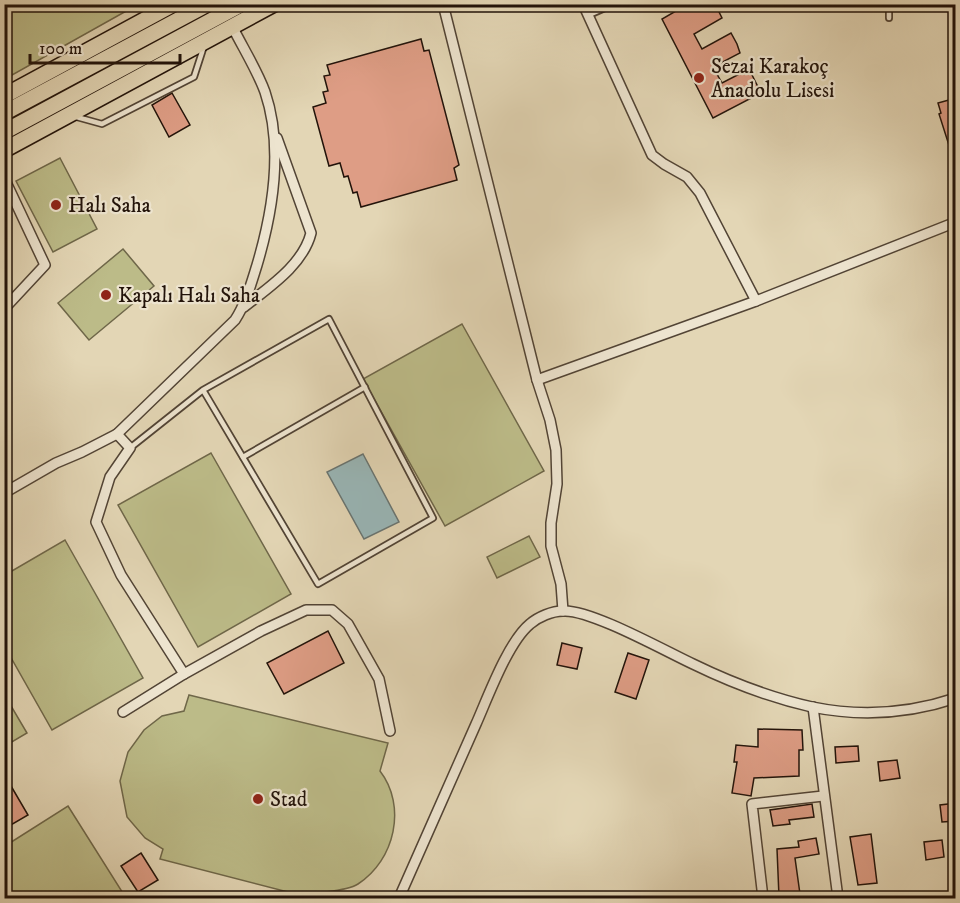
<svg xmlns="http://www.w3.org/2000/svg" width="960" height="903" font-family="'IM FELL DW Pica',serif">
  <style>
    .green { fill: #bcbb88; stroke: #6f6749; stroke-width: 1.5 }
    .water { fill: #99b7b8; stroke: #697572; stroke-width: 1.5 }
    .building { fill: #de9d85; stroke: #22130a; stroke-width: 1.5 }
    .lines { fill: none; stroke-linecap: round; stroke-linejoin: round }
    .service-casing { stroke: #524435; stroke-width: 8 }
    .minor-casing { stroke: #524435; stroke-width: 12 }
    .trunk-casing { stroke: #22130a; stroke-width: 18 }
    .service { stroke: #ede4cf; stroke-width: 4.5 }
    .minor { stroke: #ede4cf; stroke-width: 9 }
    .trunk { stroke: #e3d6b5; stroke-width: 15 }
    .poi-dot { fill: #8f2418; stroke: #ede4cf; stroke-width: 2 }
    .labels { text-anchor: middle; stroke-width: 4.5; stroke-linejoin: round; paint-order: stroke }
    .poi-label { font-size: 21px; fill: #22130a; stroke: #ede4cf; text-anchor: start }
  </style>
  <rect width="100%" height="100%" fill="#e3d6b5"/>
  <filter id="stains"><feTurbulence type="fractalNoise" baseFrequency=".00333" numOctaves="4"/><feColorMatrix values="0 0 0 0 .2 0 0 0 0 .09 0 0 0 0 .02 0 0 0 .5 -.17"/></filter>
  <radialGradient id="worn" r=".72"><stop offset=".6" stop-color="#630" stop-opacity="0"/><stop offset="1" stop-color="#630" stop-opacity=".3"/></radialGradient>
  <g class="green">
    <polygon points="5,4 137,4 137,5 5,79"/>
    <polygon points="60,158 97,229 53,252 16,181"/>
    <polygon points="123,249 154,286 89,340 58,303"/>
    <polygon points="462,324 544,471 445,526 363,379"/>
    <polygon points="211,453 291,594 198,647 118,505"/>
    <polygon points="529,536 540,557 497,578 487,557"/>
    <polygon points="65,540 143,678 52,730 5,647 5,575"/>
    <polygon points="4,694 27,733 5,746 4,746"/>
    <path d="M189 695 388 743 380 771C407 806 395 860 358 884 347 891 329 891 317 893L315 898H311L160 859 163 849 145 838 127 817 120 781 128 752 144 730 162 716 184 711Z"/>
    <polygon points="68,806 126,898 5,898 5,846"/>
  </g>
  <polygon class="water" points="363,454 399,522 364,539 327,472"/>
  <g class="building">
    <polygon points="688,4 715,4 722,18 694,34 702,49 731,33 737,44 740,53 713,67 722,83 749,69 761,93 713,118 662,19"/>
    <polygon points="421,39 424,51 429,50 459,165 454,168 457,180 361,207 357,192 353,193 348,176 344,177 340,163 329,166 313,107 326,103 323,92 328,91 324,76 330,75 327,65"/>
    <polygon points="172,93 190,125 169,137 152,105"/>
    <polygon points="956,98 956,160 954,161 939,114 941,113 938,103"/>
    <polygon points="328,631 344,663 284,694 267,663"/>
    <polygon points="562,643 582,648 577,669 557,665"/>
    <polygon points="628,653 649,660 636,699 615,692"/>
    <polygon points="758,729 802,730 803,750 799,750 799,776 754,778 751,796 732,793 737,762 734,762 736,745 758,747"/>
    <polygon points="858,746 859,761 836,763 835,747"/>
    <polygon points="897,760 900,778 880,781 878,762"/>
    <polygon points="11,786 28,815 4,829 4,790"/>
    <polygon points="956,803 956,821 942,822 940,805"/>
    <polygon points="812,804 814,817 789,820 790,824 773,826 770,810"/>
    <polygon points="871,834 877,883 858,885 850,837"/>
    <polygon points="816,838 819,854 795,858 800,894 779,897 777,849 799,847 798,841"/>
    <polygon points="942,840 944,857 926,860 924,842"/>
    <polygon points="141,853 158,880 138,892 121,866"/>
  </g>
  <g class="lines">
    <defs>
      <g id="service">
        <polyline points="889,4 889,18"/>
        <polyline points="589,15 614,4"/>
        <polyline points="73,116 102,124 194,77 204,46"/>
        <polyline points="130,448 203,390 329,319 433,518 318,584 203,390"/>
        <polyline points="243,457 365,387"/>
      </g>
      <g id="minor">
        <polyline points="443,4 537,380 550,420 556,450 557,484 551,523 551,546 561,584 563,611"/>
        <polyline points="583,4 652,155 664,164 687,177 700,193 756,301"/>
        <path d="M232 26C243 48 257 70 265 92 284 148 273 211 257 265 251 284 246 303 235 320L117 434 130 448 110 477 96 522 121 575 184 674 261 631 306 610H332L348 624 379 679 390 731"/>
        <polyline points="4,178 45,265 4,309"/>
        <path d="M244 307C269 287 303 265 311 233L277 138"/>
        <polyline points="537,380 756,301 956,222"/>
        <polyline points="4,493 56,463 82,452 117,434"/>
        <polyline points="953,699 956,722"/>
        <polyline points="813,707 838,898"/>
        <polyline points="123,712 184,674"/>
        <path d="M399 898C425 840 450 782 476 724 488 697 508 642 530 624 538 617 552 611 563 611 590 609 665 651 693 664 730 682 772 698 812 707 861 717 908 714 956 698"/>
        <polyline points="763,898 752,804 823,796"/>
      </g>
      <g id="trunk">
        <polyline points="4,96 174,4"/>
        <polyline points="4,113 208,4"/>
        <polyline points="4,132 242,4"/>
        <polyline points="4,150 274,4"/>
      </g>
    </defs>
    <use href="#service" class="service-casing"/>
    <use href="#minor" class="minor-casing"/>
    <use href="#trunk" class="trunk-casing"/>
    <use href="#service" class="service"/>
    <use href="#minor" class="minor"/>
    <use href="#trunk" class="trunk"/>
  </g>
  <g class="poi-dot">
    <circle cx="699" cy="78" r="6"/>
    <circle cx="56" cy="205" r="6"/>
    <circle cx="106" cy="295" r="6"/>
    <circle cx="258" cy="799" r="6"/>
  </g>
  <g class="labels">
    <g class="poi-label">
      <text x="711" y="73">Sezai Karakoç<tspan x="711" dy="24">Anadolu Lisesi</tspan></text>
      <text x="68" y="212">Halı Saha</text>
      <text x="118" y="302">Kapalı Halı Saha</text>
      <text x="270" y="806">Stad</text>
    </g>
  </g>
  <rect width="960" height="903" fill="none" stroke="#e3d6b5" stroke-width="24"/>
  <rect x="6" y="6" width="948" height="891" fill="none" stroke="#22130a" stroke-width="3"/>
  <rect x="12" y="12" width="936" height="879" fill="none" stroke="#22130a" stroke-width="1.5"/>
  <path d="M30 54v9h150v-9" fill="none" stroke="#22130a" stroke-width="3"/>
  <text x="39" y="54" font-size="18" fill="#22130a" stroke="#ede4cf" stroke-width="4.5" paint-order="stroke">100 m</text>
  <rect width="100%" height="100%" filter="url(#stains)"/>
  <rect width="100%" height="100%" fill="url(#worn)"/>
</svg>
